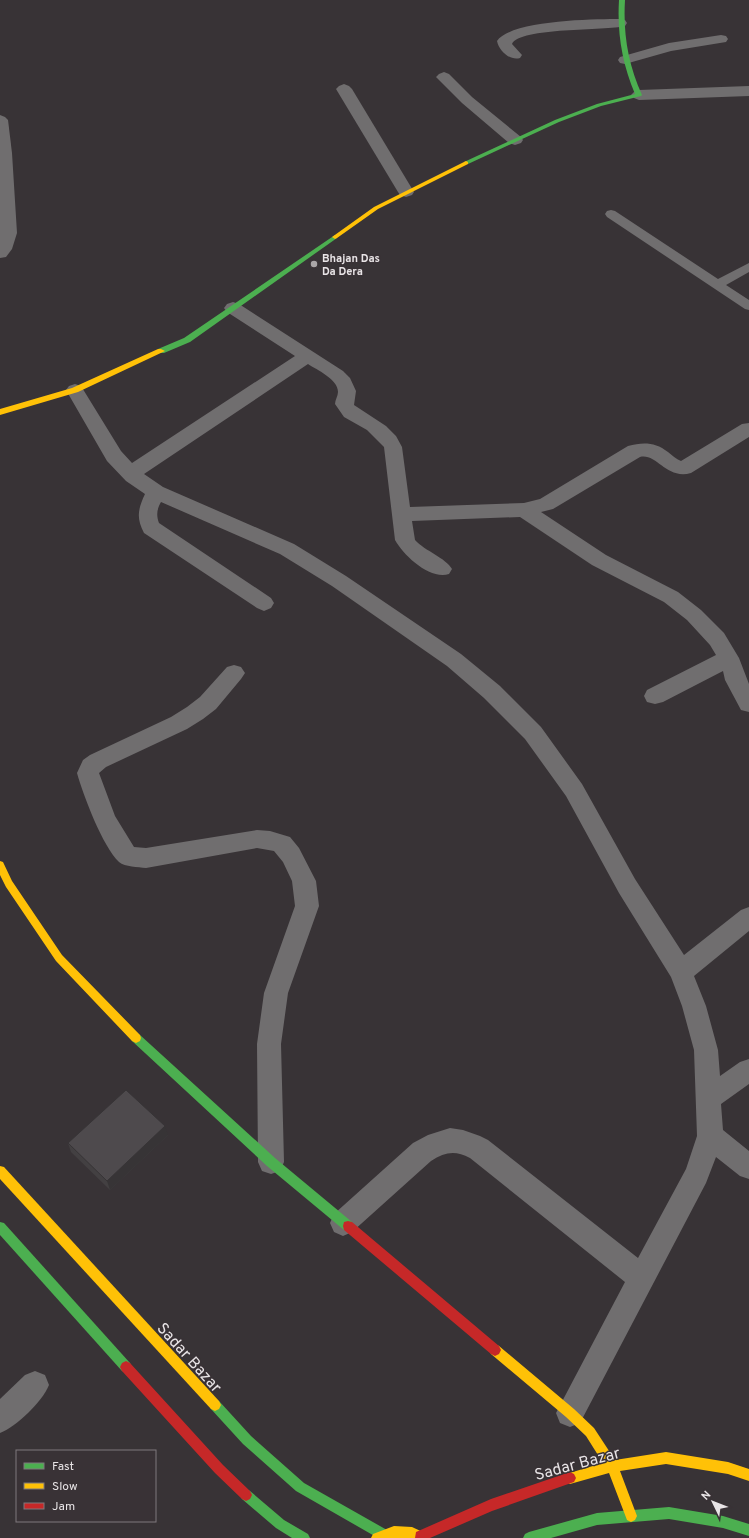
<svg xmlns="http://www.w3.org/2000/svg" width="749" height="1538" font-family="Overpass,sans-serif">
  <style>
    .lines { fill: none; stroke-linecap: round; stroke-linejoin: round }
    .lane { fill: #706e6f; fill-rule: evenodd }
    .street { fill: #706e6f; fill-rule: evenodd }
    .fast { fill: #4caf50; fill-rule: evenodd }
    .slow { fill: #ffc107; fill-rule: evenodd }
    .jam { fill: #c62828; fill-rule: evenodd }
    .wall { fill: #434042 }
    .shaded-wall { fill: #373436 }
    .building { fill: #4e4a4d; stroke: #373436 }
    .poi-dot { fill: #aaa6a8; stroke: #393236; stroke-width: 1.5 }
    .labels { text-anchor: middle; stroke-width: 3; stroke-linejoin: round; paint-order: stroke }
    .far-poi-label { font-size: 11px; font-weight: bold; fill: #e8e4e6; stroke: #393236; text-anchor: start }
    .near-street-label { font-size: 16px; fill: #e8e4e6; stroke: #393236 }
  </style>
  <rect width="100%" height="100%" fill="#383336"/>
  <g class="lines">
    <polygon class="lane" points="611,210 615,211 718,279 749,263 749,272 726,285 749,300 749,310 745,309 607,217 605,214 607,211"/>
    <g class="street">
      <path d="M620 19 625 20 627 23 625 26C606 31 520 27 512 44L522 55 520 58C510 61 499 51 497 41 511 20 595 19 620 19Z"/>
      <polygon points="721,35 726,36 728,39 726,42 671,51 625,64 620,63 618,60 620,57 669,43"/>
      <polygon points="444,72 449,74 472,97 521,137 523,140 521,143 515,145 509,143 462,103 436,77 439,74"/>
      <polygon points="344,84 349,86 352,89 414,192 412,195 406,197 400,195 398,192 336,89 339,86"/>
      <polygon points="749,86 749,96 639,100 634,98 631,95 634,92 639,90"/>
      <polygon points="0,115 5,117 8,120 12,153 17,233 12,249 6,257 0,258"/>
      <path d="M233 302 239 304 343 371 350 378 356 391 354 405 386 426 396 436 402 447 410 507 524 503 540 499 628 446C643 442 655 442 668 452 672 455 676 459 681 461L742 424 749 423V437L691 473C666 480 657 453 640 457L553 509 541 512 606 555 678 592 701 610 724 633 739 658 749 684V712L741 710 725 680 723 671 663 702 655 704 647 702 644 696 647 690 716 655 710 645 687 620 664 602 592 565 520 517 412 521 415 540C425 551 446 558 452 569L449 574C430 580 404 556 395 540L384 447 367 430 344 417 335 404C335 400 338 396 338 392 338 379 317 370 308 364L144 474 163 487 294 544 346 576 461 654 500 686 541 727 582 784 635 879 684 955 741 910 749 907V931L694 976 706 1006 718 1050 720 1076 740 1062 749 1059V1084L721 1104 723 1130 749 1151V1179L740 1176 716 1157 706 1183 580 1423 570 1427 560 1423 556 1413 625 1282 470 1158C455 1150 445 1152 431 1161L352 1232 343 1236 334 1232 330 1223 334 1214 413 1143 428 1135 450 1128 463 1130 480 1136 488 1140 638 1258 686 1169 697 1136 694 1050 682 1006 671 977 619 893 566 796 525 739 484 698 447 666 332 586 280 554 161 502C157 509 156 515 159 523L271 598 274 603 271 608 264 611 257 608 144 533C136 518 138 509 145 494L126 481 107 461 66 390 69 386 75 384 81 386 121 451 132 463 295 356 227 312 224 308 227 304Z"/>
      <path d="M234 665 241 667 245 673 241 679 216 709 203 719 187 729 106 767 99 773 115 816 134 847 146 848 257 830 270 831 290 837 299 848 316 881 319 906 288 993 281 1044 284 1162 280 1171 271 1174 262 1171 258 1162 257 1044 264 993 295 906 292 881 283 862 274 851 257 848 146 868C138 867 125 867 119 862 103 847 83 795 77 773L83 760 90 755 171 717 187 707 200 697 227 667Z"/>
      <path d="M35 1371 45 1375 49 1385C42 1402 17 1426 0 1433V1399L25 1375Z"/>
    </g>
    <g class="fast">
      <path d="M619 0H625C623 34 628 64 642 95L641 96 601 106 559 122 468 164H464V162L555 120 597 104 635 94C622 63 617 33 619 0Z"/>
      <polygon points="335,235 337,236 337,238 190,342 164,353 158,353 158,349 184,338"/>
      <polygon points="136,1033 140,1035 275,1158 352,1222 353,1226 352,1230 348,1231 344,1230 267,1166 132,1041 131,1038 132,1035"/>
      <polygon points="0,1222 4,1223 130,1363 132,1367 130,1371 126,1373 122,1371 0,1235"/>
      <polygon points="215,1399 219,1401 251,1436 304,1483 387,1530 389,1534 387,1538 378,1538 296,1491 243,1444 211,1409 209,1405 211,1401"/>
      <polygon points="246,1489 250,1491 284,1520 308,1534 310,1538 292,1538 276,1528 242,1499 240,1495 242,1491"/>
      <polygon points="669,1507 723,1516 749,1524 749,1536 723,1528 669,1519 597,1525 551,1538 523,1538 525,1534 529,1532 597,1513"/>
    </g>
    <g class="slow">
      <polygon points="466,161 468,162 468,164 378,209 337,238 335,239 332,237 374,207"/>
      <polygon points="158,349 161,349 165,351 78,392 0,415 0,409 72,388"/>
      <polygon points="0,861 3,862 12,881 62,955 140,1035 141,1038 140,1041 136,1043 132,1041 56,961 6,887 0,875"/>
      <polygon points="0,1166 4,1167 219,1401 221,1405 219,1409 215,1411 211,1409 0,1179"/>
      <polygon points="495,1344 499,1346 574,1409 594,1428 615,1460 666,1452 728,1462 749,1469 749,1481 728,1474 666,1464 620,1471 637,1516 635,1520 631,1522 627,1520 609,1473 570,1484 566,1482 564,1478 566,1474 603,1463 586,1436 566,1417 491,1354 489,1350 491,1346"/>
      <polygon points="394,1526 412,1527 427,1534 429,1538 371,1538 373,1534"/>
    </g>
    <g class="jam">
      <polygon points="348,1221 352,1222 499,1346 501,1350 499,1354 495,1356 491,1354 344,1230 343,1226 344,1222"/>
      <polygon points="126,1361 130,1363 223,1465 250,1491 252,1495 250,1499 246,1501 242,1499 215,1473 122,1371 120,1367 122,1363"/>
      <polygon points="570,1472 574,1474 576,1478 574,1482 492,1511 430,1538 415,1538 416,1532 491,1499"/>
    </g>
  </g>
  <polygon class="wall" points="168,1135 110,1190 71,1152 68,1143"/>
  <polygon class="shaded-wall" points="165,1126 168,1135 110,1190 107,1181"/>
  <polygon class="building" points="126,1090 165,1126 107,1181 68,1143"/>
  <circle class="poi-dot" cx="314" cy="264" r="4"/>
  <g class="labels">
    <g class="far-poi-label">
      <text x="322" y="262">Bhajan Das<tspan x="322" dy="13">Da Dera</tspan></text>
    </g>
    <g class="near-street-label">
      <text transform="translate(190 1357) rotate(48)" y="6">Sadar Bazar</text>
      <text transform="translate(577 1463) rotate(-15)" y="6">Sadar Bazar</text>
    </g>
  </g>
  <rect x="16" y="1450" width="140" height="72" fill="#393236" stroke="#7f797c"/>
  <rect x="24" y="1463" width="20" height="6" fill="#4caf50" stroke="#7f797c"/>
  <text x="52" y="1470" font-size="12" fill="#e8e4e6">Fast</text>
  <rect x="24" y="1483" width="20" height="6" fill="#ffc107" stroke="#7f797c"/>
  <text x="52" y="1490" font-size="12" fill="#e8e4e6">Slow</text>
  <rect x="24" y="1503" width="20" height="6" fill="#c62828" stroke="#7f797c"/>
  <text x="52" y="1510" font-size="12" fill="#e8e4e6">Jam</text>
  <g transform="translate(713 1502) rotate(313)" stroke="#393236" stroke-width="3" paint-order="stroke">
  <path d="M0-3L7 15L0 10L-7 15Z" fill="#e8e4e6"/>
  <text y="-6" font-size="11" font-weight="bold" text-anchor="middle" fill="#e8e4e6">N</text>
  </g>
</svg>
